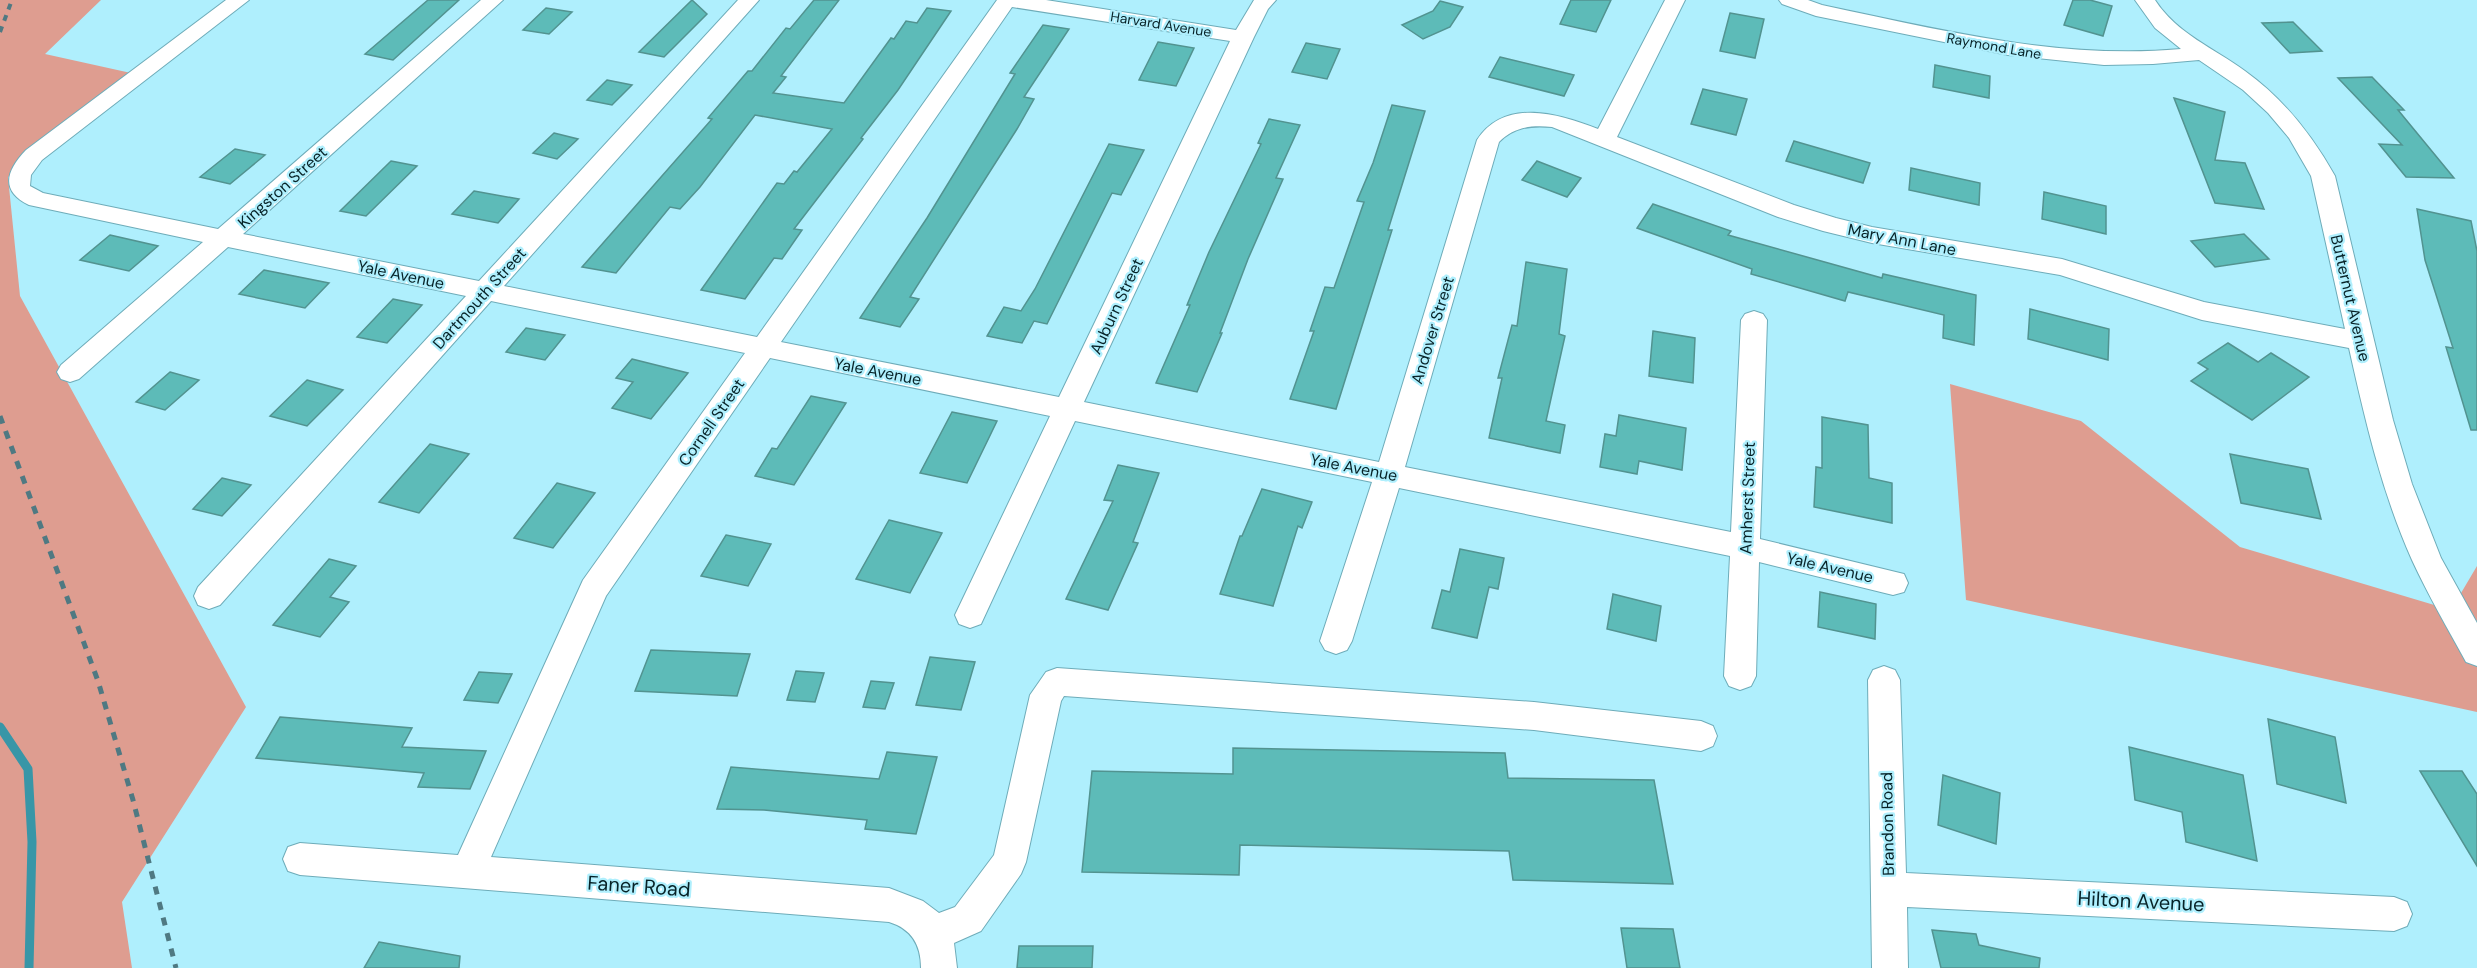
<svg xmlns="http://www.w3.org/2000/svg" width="2477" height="968" font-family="'DM Sans',sans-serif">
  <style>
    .green { fill: #de9d90 }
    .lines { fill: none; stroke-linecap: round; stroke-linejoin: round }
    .stream { stroke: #3896a7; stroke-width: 9 }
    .building { fill: #5dbbb8; stroke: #529390; stroke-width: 1.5 }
    .minor-casing { stroke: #6eacb9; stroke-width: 2 }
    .minor { fill: #fff; fill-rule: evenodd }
    .rail-far1 { stroke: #4f7982; stroke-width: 4; stroke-dasharray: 6 6; stroke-linecap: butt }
    .rail { stroke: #4f7982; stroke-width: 5; stroke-dasharray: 8 8; stroke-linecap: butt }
    .labels { text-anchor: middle; stroke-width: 4.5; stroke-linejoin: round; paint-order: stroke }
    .far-street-label { font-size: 14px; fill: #072227; stroke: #afeffd }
    .street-label { font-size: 16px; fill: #072227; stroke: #afeffd }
    .near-street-label { font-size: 20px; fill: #072227; stroke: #afeffd }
  </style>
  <rect width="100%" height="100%" fill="#afeffd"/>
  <g class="green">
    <polygon points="0,0 101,0 45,54 140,75 8,177 20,296 246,707 122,902 132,968 0,968"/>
    <polygon points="1950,384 2081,421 2240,547 2451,610 2477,566 2477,712 1966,600"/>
  </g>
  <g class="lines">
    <polyline class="stream" points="0,727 28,769 32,842 29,968"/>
  </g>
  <g class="building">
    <polygon points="428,0 459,0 393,60 365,54"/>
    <polygon points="692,0 707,14 664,57 639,52"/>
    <polygon points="814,0 839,0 781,76 786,77 773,93 844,103 891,38 894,39 906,21 917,23 927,8 951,11 898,90 861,138 863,139 794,229 802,230 782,259 774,258 745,299 701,290 777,183 784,184 794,171 797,172 832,129 755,115 700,187 680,209 670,207 616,273 582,267 712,119 708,118 748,71 752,71 786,28 790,29"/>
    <polygon points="1571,0 1611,0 1596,32 1560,24"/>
    <polygon points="2073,0 2090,0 2112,6 2103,36 2064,25"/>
    <polygon points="1440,1 1463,7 1450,27 1423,39 1402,25 1433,11"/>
    <polygon points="546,8 572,12 549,34 523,30"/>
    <polygon points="1730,13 1764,19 1755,58 1720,51"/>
    <polygon points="2293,22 2322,51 2290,53 2262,23"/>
    <polygon points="1043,25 1069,29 1024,97 1034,99 1017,129 910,297 919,299 900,327 860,318 927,218 1015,74 1010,73"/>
    <polygon points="1158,42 1194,48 1176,86 1139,80"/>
    <polygon points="1306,43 1340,49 1327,79 1292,72"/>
    <polygon points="1500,57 1574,75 1564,96 1489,77"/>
    <polygon points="1935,65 1990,76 1989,98 1933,87"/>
    <polygon points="2372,77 2404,110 2398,110 2454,178 2406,177 2379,144 2402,145 2338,78"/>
    <polygon points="607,80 632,85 612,105 587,100"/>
    <polygon points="1703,89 1747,99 1736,135 1691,124"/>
    <polygon points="2174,98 2225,112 2215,160 2245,163 2264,209 2215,203"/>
    <polygon points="1392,105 1425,111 1388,230 1392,230 1336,409 1290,399 1314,331 1310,331 1325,287 1334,288 1364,202 1357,201 1373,163"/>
    <polygon points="1269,119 1300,125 1276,178 1283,179 1248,259 1220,333 1222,333 1197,392 1156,383 1190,305 1187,305 1209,252 1261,144 1258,143"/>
    <polygon points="554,133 578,139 557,159 533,153"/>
    <polygon points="1794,141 1870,163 1863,183 1786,161"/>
    <polygon points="1109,144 1144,150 1121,195 1112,193 1047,324 1034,321 1022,343 987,336 1004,307 1021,311 1035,289"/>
    <polygon points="235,149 265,155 230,184 200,177"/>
    <polygon points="391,161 417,166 366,216 340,211"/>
    <polygon points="1537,161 1581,178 1567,197 1522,180"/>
    <polygon points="1911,168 1980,183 1979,205 1909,190"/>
    <polygon points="474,191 519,199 498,223 452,214"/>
    <polygon points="2044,192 2106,206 2106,234 2042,219"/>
    <polygon points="1653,204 1731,231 1728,235 1882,278 1883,274 1976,295 1974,345 1943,338 1944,315 1848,292 1845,301 1751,274 1752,269 1637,228"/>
    <polygon points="2417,209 2471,221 2477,251 2477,430 2471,430 2446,347 2453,348 2425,260"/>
    <polygon points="2244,234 2269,259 2215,267 2191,241"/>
    <polygon points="110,235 158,246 129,271 80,260"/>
    <polygon points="1526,262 1567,269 1559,334 1565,336 1546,421 1565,425 1560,453 1489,438 1502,378 1498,378 1512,325 1517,326"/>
    <polygon points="264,270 329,283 305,308 239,294"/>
    <polygon points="393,299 422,305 387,343 357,337"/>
    <polygon points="2030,309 2109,329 2108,360 2028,339"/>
    <polygon points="526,328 565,335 545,360 506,352"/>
    <polygon points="1653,331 1695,338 1693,383 1649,376"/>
    <polygon points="2228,343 2258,362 2271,353 2309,377 2252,420 2191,381 2208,369 2198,363"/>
    <polygon points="632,359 688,373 651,419 612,408 633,382 616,378"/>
    <polygon points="170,372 199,380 165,410 136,402"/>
    <polygon points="307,380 343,390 307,426 270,416"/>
    <polygon points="811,396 846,403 794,485 755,476 772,448 777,449"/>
    <polygon points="952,412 997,421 967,483 920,473"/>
    <polygon points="1619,415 1686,428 1682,470 1639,461 1637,474 1600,467 1605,434 1616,436"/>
    <polygon points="1822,417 1868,425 1869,478 1892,483 1892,523 1814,507 1816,467 1822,468"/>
    <polygon points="430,444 469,454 419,513 379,502"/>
    <polygon points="2230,454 2308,469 2321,519 2241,503"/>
    <polygon points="1118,465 1159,473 1133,542 1138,543 1108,610 1066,599 1113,501 1104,500"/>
    <polygon points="222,478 251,485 222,516 193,509"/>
    <polygon points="557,483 595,493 553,548 514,538"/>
    <polygon points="1262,489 1312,502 1302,528 1298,526 1273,606 1220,594 1240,536 1242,536"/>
    <polygon points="889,520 942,533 910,593 856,579"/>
    <polygon points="726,535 771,544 748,586 701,576"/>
    <polygon points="1460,549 1504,558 1498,589 1489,587 1477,638 1432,628 1442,590 1450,592"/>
    <polygon points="329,559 356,566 330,597 349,602 320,637 273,625"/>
    <polygon points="1820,592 1876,604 1875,639 1818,627"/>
    <polygon points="1613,594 1661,606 1656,641 1607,629"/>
    <polygon points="651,650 750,654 737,696 635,691"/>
    <polygon points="930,657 975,662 961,710 916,705"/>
    <polygon points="796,671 824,673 815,702 787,700"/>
    <polygon points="479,672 512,674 498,703 464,700"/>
    <polygon points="871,681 894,683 885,709 863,707"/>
    <polygon points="280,717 412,728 402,747 486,751 470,789 418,787 424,773 256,758"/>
    <polygon points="2268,719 2335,737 2346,803 2277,784"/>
    <polygon points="2129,747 2243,775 2257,861 2186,842 2182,812 2135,800"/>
    <polygon points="1233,748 1505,753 1508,778 1654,780 1673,884 1513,880 1509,851 1240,845 1239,875 1082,872 1092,771 1233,774"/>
    <polygon points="887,752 937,757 916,834 865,829 867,820 764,810 717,809 731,767 879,779"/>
    <polygon points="2420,771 2462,771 2477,794 2477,866"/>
    <polygon points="1943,775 2000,793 1996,844 1938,825"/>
    <polygon points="1621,928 1673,929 1680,968 1627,968"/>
    <polygon points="1932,930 1976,934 1979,945 2040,958 2039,968 1941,968"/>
    <polygon points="379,942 460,956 459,968 364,968"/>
    <polygon points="1019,946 1093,946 1092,968 1017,968"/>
  </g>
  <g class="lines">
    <defs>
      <g id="minor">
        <path d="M226 0H249L42 160 31 175 30 186 43 193 218 229 481 0H503L243 234 479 281 738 0H759L504 286 757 337 997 0H1046L1236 30 1254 0H1276L1268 9 1254 37 1084 402 1379 462 1477 140C1505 97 1560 114 1598 129L1665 0H1685L1617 137 1794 205 1836 218 1872 227 2062 259 2204 302 2345 329 2311 176 2289 138 2268 113 2243 90 2199 60 2153 64 2104 65 2008 55 1816 16 1782 4 1779 0H1808L1822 5C1940 30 2059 60 2181 49L2155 28 2135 0H2155C2177 34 2214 48 2245 71 2284 99 2312 135 2335 176L2393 420 2412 484 2441 558 2477 623V666L2466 662C2448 629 2428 595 2412 560 2382 493 2365 420 2349 348L2202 320 2060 275 1872 243 1823 231 1778 217 1552 127C1531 125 1514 127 1499 142L1405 467 1731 532 1741 320 1745 314 1754 311 1763 314 1767 320 1760 539 1904 574 1908 583 1904 592 1893 595 1759 562 1756 676 1751 686 1740 690 1729 686 1724 676 1730 556 1399 488 1352 641 1347 650 1336 654 1325 650 1320 641 1372 482 1075 421 981 624 970 628 959 624 955 615 1050 416 770 358 606 596 491 857 889 888 923 901 939 913 955 907 994 855 1030 695 1046 672 1057 668 1534 702 1701 721 1713 726 1717 736 1713 746 1701 751 1534 730 1064 696 1061 701 1026 862 1021 874 981 931 954 943 957 968H921C921 945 912 929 889 922L300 875 288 871 283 859 288 847 300 843 458 855 583 580 745 353 491 301 220 605 209 609 198 605 194 596 198 587 466 296 228 247 79 379 70 382 61 379 57 372 61 365 203 242 29 205C0 191 6 171 26 150ZM1012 7 1230 41 1059 397 781 342Z"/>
        <polygon points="1884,666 1895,670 1900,680 1906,873 2394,897 2407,902 2412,914 2407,926 2394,931 1907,907 1908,968 1872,968 1868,680 1873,670"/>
      </g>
    </defs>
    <use href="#minor" class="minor-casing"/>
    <use href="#minor" class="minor"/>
    <polyline class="rail-far1" points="0,32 12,0"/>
    <polyline class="rail" points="0,416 98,681 133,800 176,968"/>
  </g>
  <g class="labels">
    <g class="far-street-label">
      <text transform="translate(1161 24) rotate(9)" y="5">Harvard Avenue</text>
      <text transform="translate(1994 46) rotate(10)" y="5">Raymond Lane</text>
    </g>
    <g class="street-label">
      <text transform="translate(282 187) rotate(-42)" y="6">Kingston Street</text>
      <text transform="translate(1902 239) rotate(11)" y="6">Mary Ann Lane</text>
      <text transform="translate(401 274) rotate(12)" y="6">Yale Avenue</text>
      <text transform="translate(479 298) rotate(-48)" y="6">Dartmouth Street</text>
      <text transform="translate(2351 298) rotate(77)" y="6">Butternut Avenue</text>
      <text transform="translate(1116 306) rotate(-65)" y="6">Auburn Street</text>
      <text transform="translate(1432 330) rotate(-73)" y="6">Andover Street</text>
      <text transform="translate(878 371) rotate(11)" y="6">Yale Avenue</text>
      <text transform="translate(711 422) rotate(-55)" y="6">Cornell Street</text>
      <text transform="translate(1354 467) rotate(11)" y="6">Yale Avenue</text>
      <text transform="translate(1747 498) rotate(-88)" y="6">Amherst Street</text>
      <text transform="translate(1830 567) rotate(13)" y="6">Yale Avenue</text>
      <text transform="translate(1887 824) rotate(-91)" y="6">Brandon Road</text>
    </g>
    <g class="near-street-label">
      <text transform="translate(639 886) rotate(4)" y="7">Faner Road</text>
      <text transform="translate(2141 901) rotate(3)" y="7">Hilton Avenue</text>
    </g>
  </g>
</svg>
